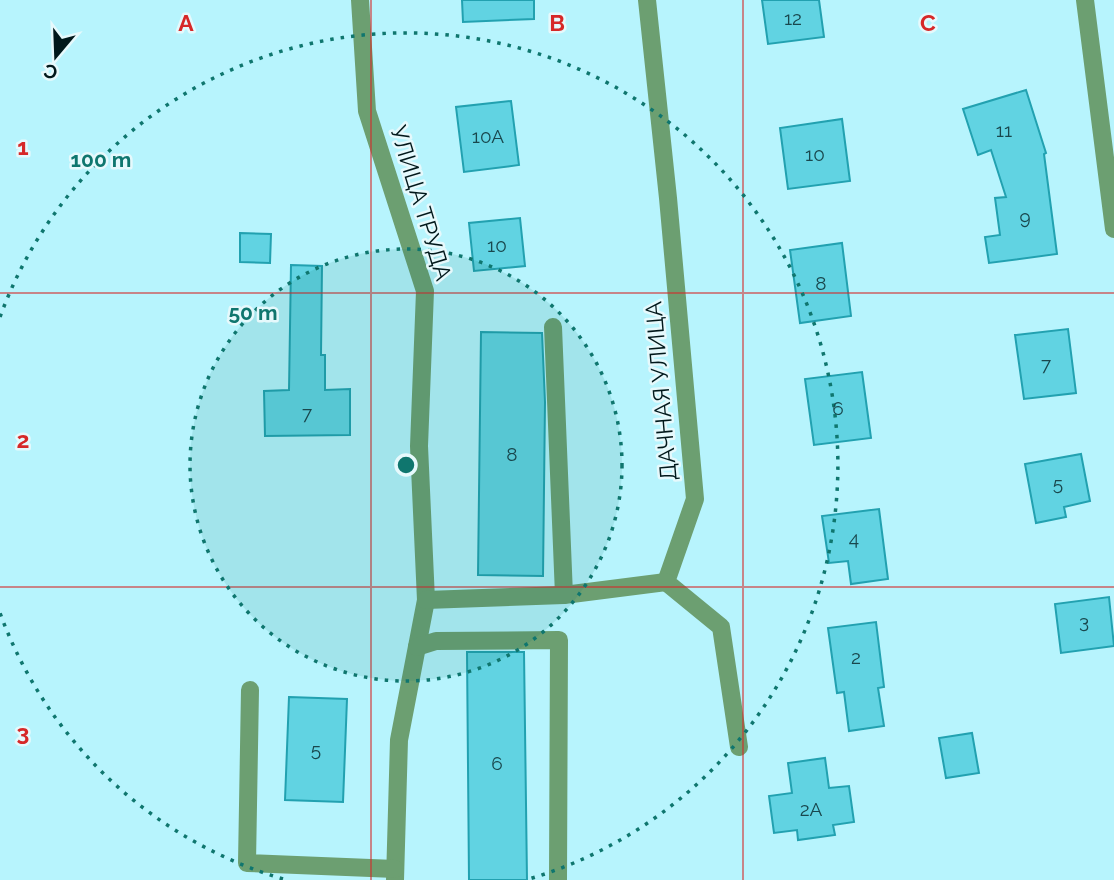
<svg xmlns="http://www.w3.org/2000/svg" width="1114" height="880" font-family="Raleway,sans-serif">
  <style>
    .building { fill: #61d3e2; stroke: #22a1b0; stroke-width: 2 }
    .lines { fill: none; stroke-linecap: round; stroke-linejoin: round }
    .minor { stroke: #6c9f71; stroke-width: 18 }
    .grid { fill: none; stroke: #d62828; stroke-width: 2; stroke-opacity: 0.55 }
    .ring { fill: none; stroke: #0f766e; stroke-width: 3.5; stroke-dasharray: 3.5 7 }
    .labels { text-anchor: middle; stroke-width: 5; stroke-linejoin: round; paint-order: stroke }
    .number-label { font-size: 19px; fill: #19474d }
    .street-label { font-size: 23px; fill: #01181b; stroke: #e6f9fc }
    .grid-label { font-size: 23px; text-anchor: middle; font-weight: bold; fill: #d62828; stroke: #e6f9fc; stroke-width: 5; stroke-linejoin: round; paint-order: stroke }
    .centre { fill: #0f766e; stroke: #e6f9fc; stroke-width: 3.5 }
    .ring-label { font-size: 21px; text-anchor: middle; font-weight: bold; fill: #0f766e; stroke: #e6f9fc; stroke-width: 5; stroke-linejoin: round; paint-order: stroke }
  </style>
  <rect width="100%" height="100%" fill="#b7f4fd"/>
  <g class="building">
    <polygon points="462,0 534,0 534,19 463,22"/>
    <polygon points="762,0 819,0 824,37 768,44"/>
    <polygon points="1026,90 1046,153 1044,154 1057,254 989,263 985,237 1000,235 995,198 1006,197 991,150 978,155 963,109"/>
    <polygon points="511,101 519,165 464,172 456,107"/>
    <polygon points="842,119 850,181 788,189 780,128"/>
    <polygon points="520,218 525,266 474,271 469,223"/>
    <polygon points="240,233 271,234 270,263 240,262"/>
    <polygon points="842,243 851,316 800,323 790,250"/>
    <polygon points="291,265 322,266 321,355 325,355 325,390 350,389 350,435 265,436 264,391 289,390"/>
    <polygon points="1068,329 1076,393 1024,399 1015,335"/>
    <polygon points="481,332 542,333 545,402 543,576 478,575"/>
    <polygon points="862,372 871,438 814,445 805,379"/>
    <polygon points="1081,454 1090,501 1064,507 1066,517 1036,523 1025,464"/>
    <polygon points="879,509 888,579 851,584 848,561 829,563 822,516"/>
    <polygon points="1109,597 1114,646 1061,653 1055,604"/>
    <polygon points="876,622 884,687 878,688 884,726 849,731 844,692 837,693 828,628"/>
    <polygon points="467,652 524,652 527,880 469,880"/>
    <polygon points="289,697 347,699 343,802 285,800"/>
    <polygon points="972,733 979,773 946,778 939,738"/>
    <polygon points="825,758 829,788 849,786 854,822 833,825 835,835 798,840 797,830 774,833 769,796 792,793 788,763"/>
  </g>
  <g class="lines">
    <g class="minor">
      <polyline points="360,0 367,111 425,291 419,446 426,600 399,740 395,880"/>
      <polyline points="647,0 668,198 695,499 666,582 721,627 739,747"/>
      <polyline points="1085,0 1114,229"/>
      <polyline points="553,327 564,595"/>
      <polyline points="426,600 564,595 666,582"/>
      <polyline points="417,647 436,641 559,640 558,880"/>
      <polyline points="250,690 247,863 395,869"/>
    </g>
  </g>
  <path class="grid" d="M371 0V880M743 0V880M0 293H1114M0 587H1114"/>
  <circle cx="406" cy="465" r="216" fill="#0f766e" fill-opacity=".12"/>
  <g class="ring">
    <circle cx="406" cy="465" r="216"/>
    <path d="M283 879A432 432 0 0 1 0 613M0 317A432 432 0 1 1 529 879"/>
  </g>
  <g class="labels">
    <g class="number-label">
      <text x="793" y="25">12</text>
      <text x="1004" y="137">11</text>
      <text x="488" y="143">10А</text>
      <text x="815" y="161">10</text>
      <text x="1025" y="224">9</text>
      <text x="497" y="252">10</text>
      <text x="821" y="290">8</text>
      <text x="1046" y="371">7</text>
      <text x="838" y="415">6</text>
      <text x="307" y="420">7</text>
      <text x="512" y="461">8</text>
      <text x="1058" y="490">5</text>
      <text x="854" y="545">4</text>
      <text x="1084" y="628">3</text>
      <text x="856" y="664">2</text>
      <text x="316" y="756">5</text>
      <text x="497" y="770">6</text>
      <text x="811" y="816">2А</text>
    </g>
    <g class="street-label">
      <text transform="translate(421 203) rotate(73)" y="8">УЛИЦА ТРУДА</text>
      <text transform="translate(661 391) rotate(-95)" y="8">ДАЧНАЯ УЛИЦА</text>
    </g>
  </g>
  <g class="grid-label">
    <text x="186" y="31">A</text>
    <text x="557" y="31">B</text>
    <text x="928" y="31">C</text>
    <text x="23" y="155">1</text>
    <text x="23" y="448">2</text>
    <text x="23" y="741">3</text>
  </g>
  <circle cx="406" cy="465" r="10" class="centre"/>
  <g class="ring-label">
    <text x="101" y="167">100 m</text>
    <text x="253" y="320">50 m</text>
  </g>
  <g transform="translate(56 56) rotate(199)" stroke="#e6f9fc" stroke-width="5" paint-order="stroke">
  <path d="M0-5L12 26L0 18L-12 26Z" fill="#01181b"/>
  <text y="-10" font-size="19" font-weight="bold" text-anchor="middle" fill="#01181b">С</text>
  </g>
</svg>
